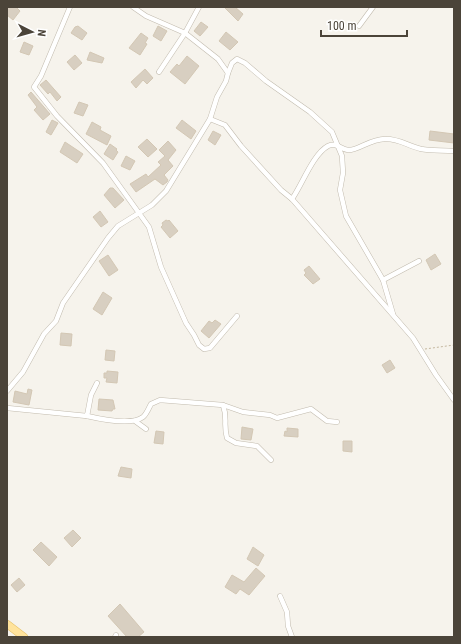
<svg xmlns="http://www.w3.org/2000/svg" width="461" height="644" font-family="'Roboto Condensed',sans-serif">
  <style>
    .building { fill: #d8cfc1; stroke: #d3c7b4 }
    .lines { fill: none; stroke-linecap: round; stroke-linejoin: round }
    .street-casing { stroke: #c2bbae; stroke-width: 5.5 }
    .primary-casing { stroke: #e6c16a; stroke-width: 8 }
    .path { stroke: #c4b79f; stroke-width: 1; stroke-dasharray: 2 2; stroke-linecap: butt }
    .street { stroke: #fff; stroke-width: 4.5 }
    .primary { stroke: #ffe39c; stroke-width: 7 }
  </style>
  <rect width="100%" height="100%" fill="#f6f3ec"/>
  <g class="building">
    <polygon points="7,7 16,7 20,11 13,20 7,15"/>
    <polygon points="224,7 235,7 243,14 238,21"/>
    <polygon points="201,22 208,27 200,36 194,31"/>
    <polygon points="78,26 87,33 82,40 71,33 75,27"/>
    <polygon points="158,26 167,31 161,41 153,36"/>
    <polygon points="226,32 238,42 230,50 219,41"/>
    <polygon points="141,33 148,38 145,43 147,44 140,55 129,48"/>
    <polygon points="24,42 33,46 29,55 20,52"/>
    <polygon points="90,52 104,58 102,63 87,60"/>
    <polygon points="75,55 82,63 74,70 67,62"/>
    <polygon points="187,56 199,66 185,84 170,72 177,64 179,66"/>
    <polygon points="145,69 153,78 147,84 143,80 136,88 131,82"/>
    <polygon points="46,80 61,97 57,101 50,92 48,94 40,85"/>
    <polygon points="31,92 50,114 43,120 34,110 37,107 28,95"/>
    <polygon points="79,102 88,105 83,116 74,113"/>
    <polygon points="52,120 58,123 51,135 46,132"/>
    <polygon points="182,120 196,131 191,139 176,128"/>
    <polygon points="92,122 101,127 100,130 111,136 107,145 86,134"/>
    <polygon points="213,131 221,135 215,145 208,140"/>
    <polygon points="430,131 454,134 454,143 429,140"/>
    <polygon points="147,139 157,149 148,157 138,147"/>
    <polygon points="168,141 176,150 168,160 173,166 164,175 168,180 167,182 163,185 155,179 136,192 130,184 146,174 148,177 161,165 158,162 165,156 159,150"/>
    <polygon points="65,142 83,154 77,163 60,152"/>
    <polygon points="110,144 117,149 116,150 118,152 113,160 104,154"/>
    <polygon points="126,156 135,161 130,170 121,166"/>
    <polygon points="110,188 113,188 124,200 115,208 104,195"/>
    <polygon points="100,211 108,222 101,227 93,217"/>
    <polygon points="166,220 168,221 169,220 178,231 170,238 161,227 163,225 162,223"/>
    <polygon points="435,254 441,264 431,270 426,260"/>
    <polygon points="108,255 118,270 109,276 99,261"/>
    <polygon points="309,266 320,279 313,284 304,275 306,273 304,270"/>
    <polygon points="103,292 112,298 102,315 93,309"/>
    <polygon points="215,320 221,324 209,338 201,331 209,321 212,323"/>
    <polygon points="61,333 72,334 71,346 60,345"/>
    <polygon points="106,350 115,351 114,361 105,360"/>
    <polygon points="390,360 395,368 387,373 382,365"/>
    <polygon points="107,371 118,372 117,383 106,382 107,378 104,378 104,373 107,373"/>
    <polygon points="28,389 32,390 29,405 13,402 15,391 27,394"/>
    <polygon points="99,399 113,400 115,409 113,409 112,411 98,410"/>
    <polygon points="242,427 253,429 251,440 241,439"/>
    <polygon points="287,428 298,429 298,437 284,436 285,431 287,432"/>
    <polygon points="156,431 164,432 163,444 154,443"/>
    <polygon points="343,441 352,441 352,452 343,451"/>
    <polygon points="121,467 132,469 131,478 118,476"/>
    <polygon points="73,530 81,538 72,547 64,538"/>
    <polygon points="41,542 57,557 49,566 33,550"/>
    <polygon points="253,547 264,555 258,566 247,559"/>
    <polygon points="256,568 265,576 249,595 240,589 236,594 225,587 232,575 244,582"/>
    <polygon points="19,578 25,585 17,592 11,585"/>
    <polygon points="120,604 144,632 138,637 127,637 108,616"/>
  </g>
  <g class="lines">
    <defs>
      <g id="street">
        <polyline points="70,7 41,76 34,87 57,116 103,163 149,227 161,267 186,323 194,335 199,345 204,349 210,348 237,316"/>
        <polyline points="359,26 373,7"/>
        <polyline points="159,72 185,33 199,7"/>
        <polyline points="228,73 232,63 237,59 245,63 266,81 310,112 332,132 342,156 343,173 340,190 346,216 383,280 393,314"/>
        <polyline points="210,119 225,125 241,146 281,190 292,199 413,338 436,375 454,400"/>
        <path d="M292 199C302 185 313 154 328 146 337 142 340 149 348 150 358 151 371 138 386 139 400 139 408 146 421 149 431 151 443 150 454 151"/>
        <polyline points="383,280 419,261"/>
        <polyline points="7,391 23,372 44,334 56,321 63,303 108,238 118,226 152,205 166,191 210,119 217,97 226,81 228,73 218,59 185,33 146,16 133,7"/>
        <path d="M223 405C228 419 223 424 227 438L236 443 257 446 271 460"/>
        <polyline points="7,408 87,416 91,395 97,383"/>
        <path d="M87 416C100 419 131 426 143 417 146 415 149 408 151 404L160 400 223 405 243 412 270 415 277 418 311 409 327 421 337 422"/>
        <polyline points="135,421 146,429"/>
        <polyline points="280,596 287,612 288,626 292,637"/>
        <polyline points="115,637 116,635"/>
      </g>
      <polyline id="primary" points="7,624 24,637"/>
    </defs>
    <use href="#street" class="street-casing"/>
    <use href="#primary" class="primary-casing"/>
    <polyline class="path" points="425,349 454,345"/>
    <use href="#street" class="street"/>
    <use href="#primary" class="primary"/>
  </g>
  <rect width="461" height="644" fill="none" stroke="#4b4439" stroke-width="16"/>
  <g transform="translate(32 32) rotate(96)" stroke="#ffffff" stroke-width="3" paint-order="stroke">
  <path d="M0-3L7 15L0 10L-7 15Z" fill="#4b4439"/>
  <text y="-6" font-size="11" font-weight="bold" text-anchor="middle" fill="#4b4439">N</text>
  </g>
  <path d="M321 30v6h86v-6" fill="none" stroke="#4b4439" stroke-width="2"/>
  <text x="327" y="30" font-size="12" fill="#4b4439" stroke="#ffffff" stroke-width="3" paint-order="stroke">100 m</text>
</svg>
